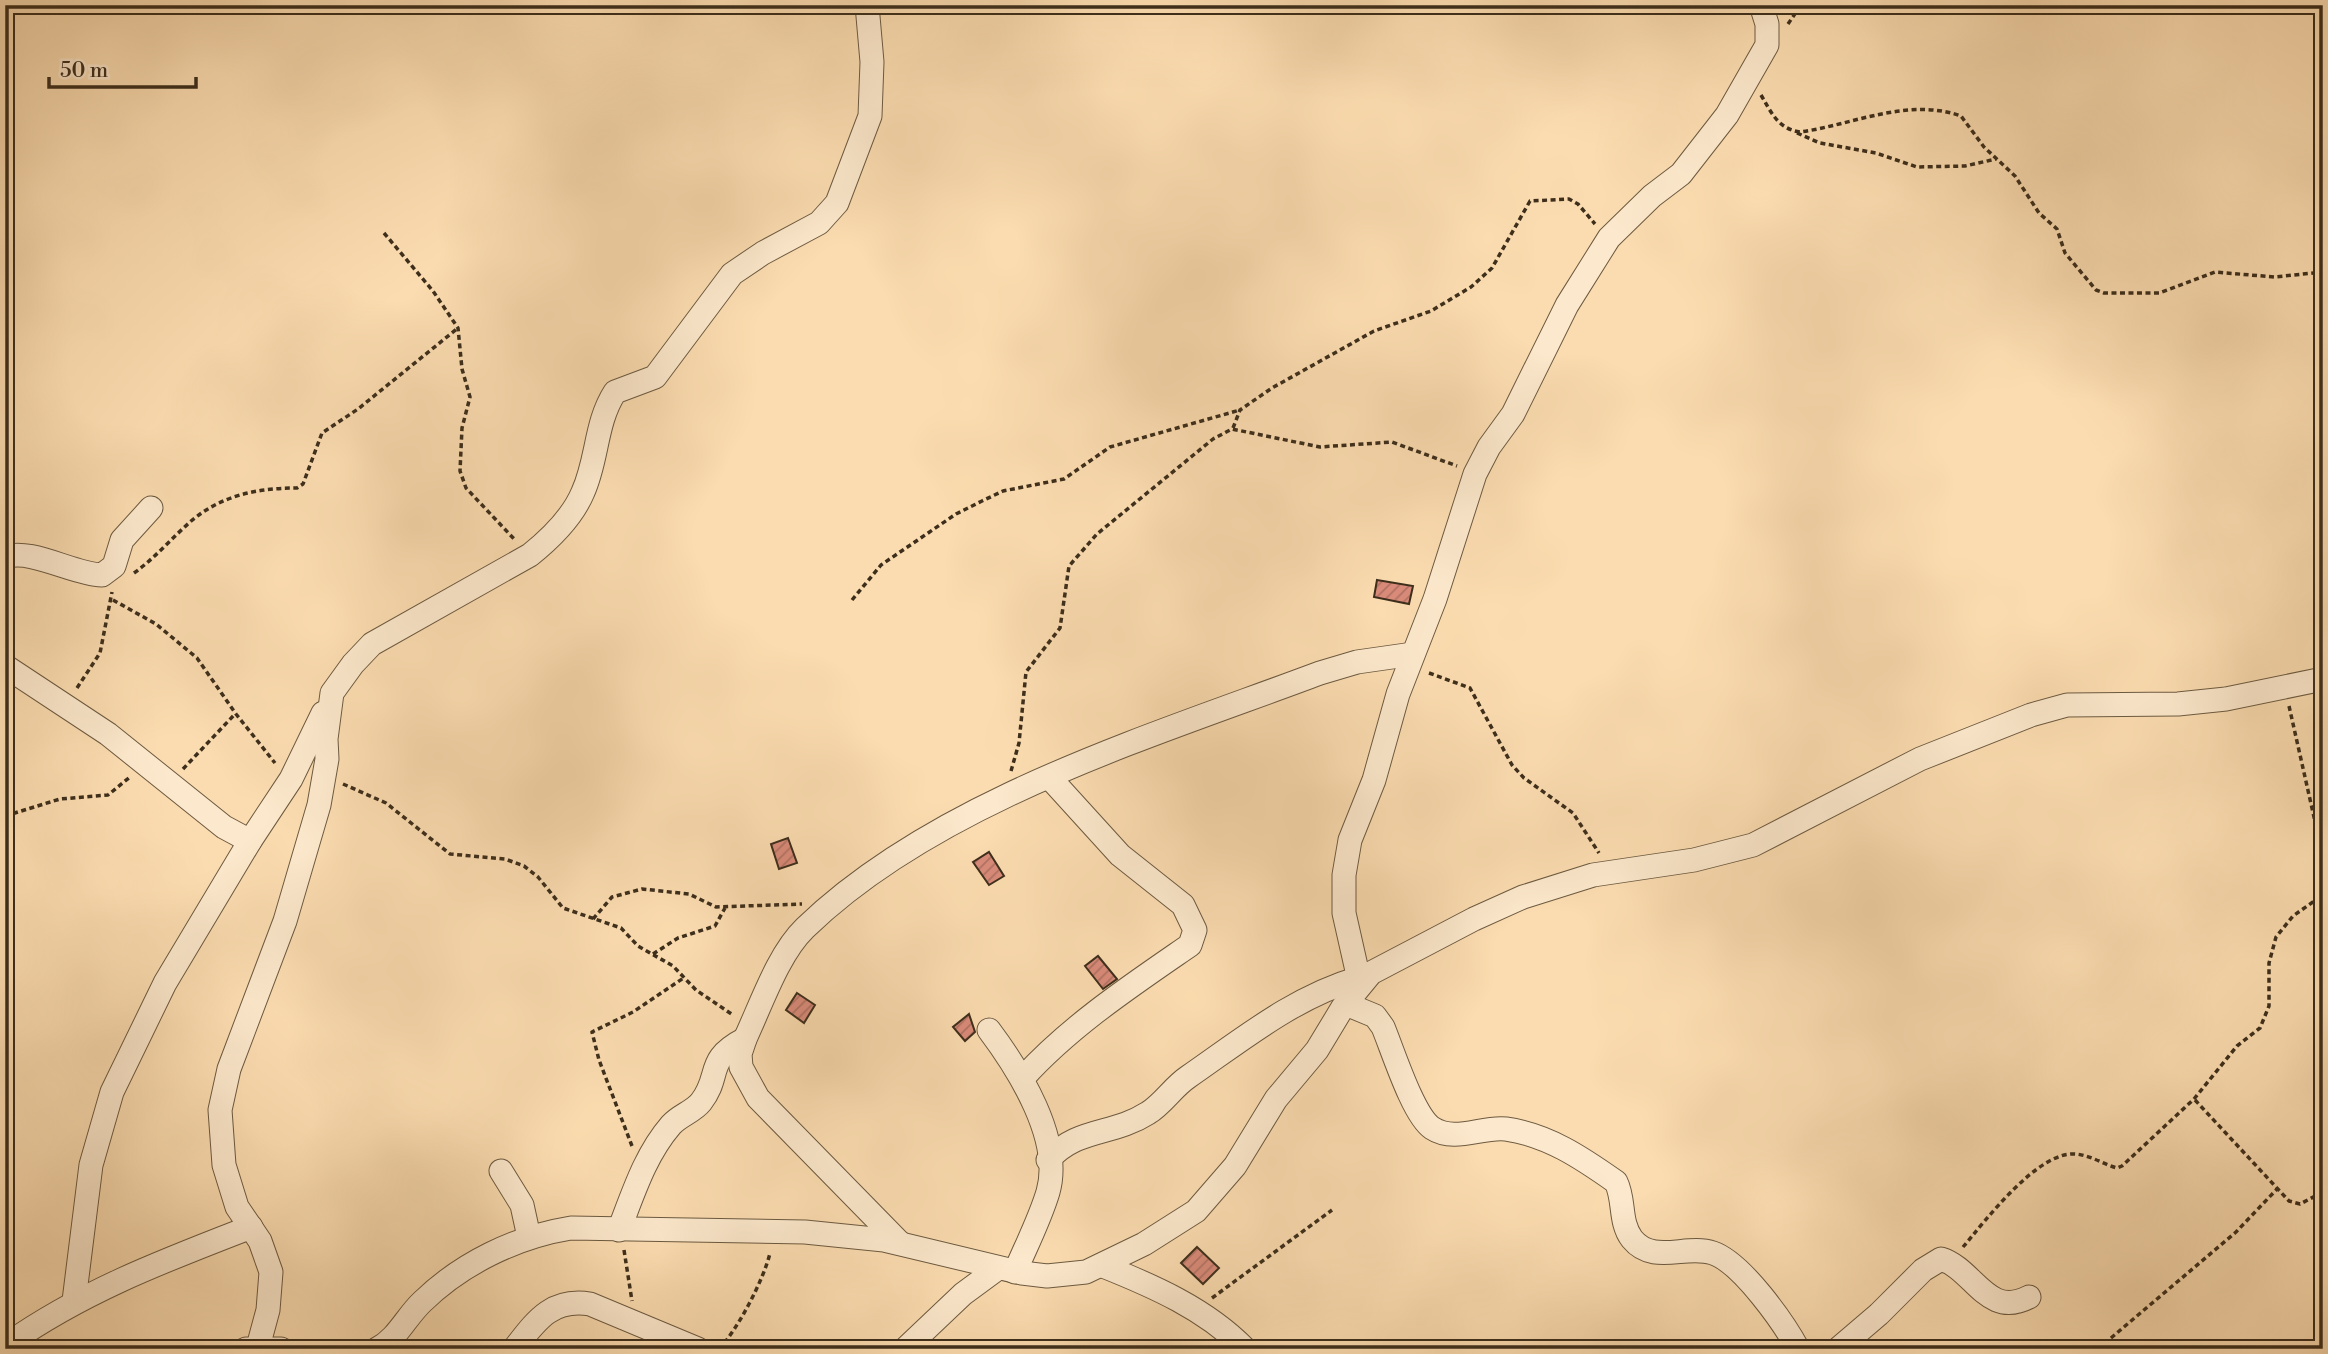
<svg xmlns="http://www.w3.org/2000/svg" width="2328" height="1354" font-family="'Libre Bodoni',serif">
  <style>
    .building { fill: url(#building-hatch); stroke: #3d2e1b; stroke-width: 2 }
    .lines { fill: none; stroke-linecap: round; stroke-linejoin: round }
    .minor-casing { stroke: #6c5a40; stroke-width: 25 }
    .path { stroke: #3d2e1b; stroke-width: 3.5; stroke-dasharray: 5 3.5; stroke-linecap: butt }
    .minor { stroke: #fce8cc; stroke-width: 23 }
  </style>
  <defs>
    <pattern id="building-hatch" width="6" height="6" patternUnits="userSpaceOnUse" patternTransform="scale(1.75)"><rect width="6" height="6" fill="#da8b7a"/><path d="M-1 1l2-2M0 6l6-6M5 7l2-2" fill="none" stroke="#b27263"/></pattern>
  </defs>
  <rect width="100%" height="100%" fill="#fbdcb0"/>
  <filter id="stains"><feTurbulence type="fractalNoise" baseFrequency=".00286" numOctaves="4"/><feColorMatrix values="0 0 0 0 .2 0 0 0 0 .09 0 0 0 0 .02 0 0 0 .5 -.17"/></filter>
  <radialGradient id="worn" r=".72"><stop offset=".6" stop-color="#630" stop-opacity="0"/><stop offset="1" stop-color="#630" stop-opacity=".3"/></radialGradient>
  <g class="building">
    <polygon points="1377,580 1413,586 1409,604 1374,597"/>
    <polygon points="788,838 797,863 779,869 771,844"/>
    <polygon points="989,852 1004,876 989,885 973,862"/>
    <polygon points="1098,956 1117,979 1103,989 1085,966"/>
    <polygon points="797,993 815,1005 804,1023 786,1010"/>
    <polygon points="969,1014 975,1032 965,1041 953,1027"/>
    <polygon points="1197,1247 1219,1268 1203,1284 1181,1263"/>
  </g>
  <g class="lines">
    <defs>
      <g id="minor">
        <path d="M5 557C31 548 73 574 102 575L114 566 122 540 151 508"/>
        <polyline points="5,666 108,734 224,827 250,841"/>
        <polyline points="1360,984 1344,913 1344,875 1350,840 1374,780 1398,694 1435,599 1475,474 1489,447 1513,414 1567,305 1609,238 1652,196 1681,174 1727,115 1767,45 1767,24 1761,5"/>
        <path d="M1346 1004 1375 1016 1383 1027C1393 1051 1413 1115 1432 1128 1455 1143 1482 1126 1506 1129 1548 1135 1582 1158 1616 1182 1625 1200 1619 1222 1632 1239 1653 1265 1686 1244 1713 1253 1742 1263 1784 1323 1798 1349"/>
        <path d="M989 1030C1019 1070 1063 1140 1048 1192 1040 1219 1026 1246 1015 1272"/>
        <path d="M1023 1078C1070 1026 1132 985 1190 945L1195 930 1183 905 1120 855 1050 778"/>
        <path d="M1048 1160C1078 1127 1112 1136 1148 1113 1163 1104 1173 1087 1188 1077 1243 1039 1294 997 1359 978"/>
        <polyline points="501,1171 522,1205 529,1237"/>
        <path d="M619 1230C633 1194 645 1155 671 1125 680 1115 693 1112 701 1102 722 1075 704 1060 745 1039"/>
        <path d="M900 1243 758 1098 741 1067 740 1054 745 1039C761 1005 778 954 805 928 936 801 1152 736 1320 673L1357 662 1413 654"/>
        <path d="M1103 1266C1153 1286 1206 1309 1245 1349"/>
        <polyline points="74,1301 91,1165 112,1092 165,983 250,841 291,779 323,713"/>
        <path d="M5 1346C83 1291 163 1261 251 1227"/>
        <path d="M258 1347 268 1310 271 1272 260 1241 237 1207 224 1165 220 1110 229 1069 285 921 319 805 327 759 326 739 332 693 353 664 372 644 530 555C550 539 573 516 583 492 598 459 595 423 615 392L655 377 732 274 763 253 819 223 837 203 870 116 872 62 867 5"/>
        <polyline points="246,1349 281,1349"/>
        <path d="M377 1349C397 1339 406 1317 422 1302 462 1263 516 1237 571 1228L805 1232 884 1240 1022 1273 1047 1276 1086 1272 1144 1244 1196 1211 1235 1166 1276 1099 1317 1050 1343 1007 1371 973 1474 919 1523 897 1593 875 1694 860 1753 845 1920 759 2031 715 2067 705 2178 704 2226 699 2323 679"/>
        <path d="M514 1349C536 1321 551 1298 590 1304L698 1349"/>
        <polyline points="905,1349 963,1294 997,1269"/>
        <path d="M1838 1349 1879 1314 1923 1270 1941 1259C1974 1269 1987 1319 2029 1297"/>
      </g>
    </defs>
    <use href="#minor" class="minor-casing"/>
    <g class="path">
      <polyline points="1788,24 1801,5"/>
      <path d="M1761 95C1771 112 1778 129 1800 132 1852 125 1908 97 1961 116L1984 147 2015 176 2039 213 2057 229 2065 253 2096 290 2104 293H2159L2215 272 2274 277 2323 272"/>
      <polyline points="1797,133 1820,143 1876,153 1917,167 1965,166 1996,159"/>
      <polyline points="384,233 433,291 458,328 462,369 470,397 462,428 460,471 466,488 516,541"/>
      <polyline points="1233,428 1240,410 1272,388 1374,331 1431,311 1471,287 1492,268 1530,201 1569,199 1578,204 1595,224"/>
      <path d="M134 573C155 558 172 538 190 522 221 495 258 488 297 488L303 484 322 433 358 409 458 328"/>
      <polyline points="113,600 156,624 197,658 236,714 275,763"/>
      <polyline points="852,600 881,565 956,514 982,501 1003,491 1064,479 1110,447 1240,410"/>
      <polyline points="1429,673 1470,688 1512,765 1524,778 1573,813 1599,853"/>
      <polyline points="77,688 100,653 112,592"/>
      <polyline points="2289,706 2323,857"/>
      <polyline points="183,769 235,714"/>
      <polyline points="1011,771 1019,743 1026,672 1060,628 1069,566 1097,534 1213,439 1232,429 1320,447 1392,442 1457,466"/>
      <polyline points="343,784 386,803 450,854 505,859 524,866 538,877 563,908 621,928 638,946 673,966 696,990 733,1015"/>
      <polyline points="5,816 60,799 108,795 130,777"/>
      <polyline points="593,919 612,897 642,889 689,894 716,907 802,904"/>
      <polyline points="653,954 678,938 715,926 725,908"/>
      <polyline points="2195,1100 2289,1201 2300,1204 2323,1192"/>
      <polyline points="632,1146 599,1060 592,1032 633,1012 685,977"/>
      <path d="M1963 1247C1985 1221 2038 1151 2075 1154 2090 1155 2103 1164 2117 1168L2122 1166 2194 1099 2237 1046 2260 1028 2269 1006V963L2276 937 2293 916 2323 895"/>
      <polyline points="624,1250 632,1301"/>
      <polyline points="1212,1298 1332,1210"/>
      <path d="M719 1349C738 1329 764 1279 770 1253"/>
      <polyline points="2098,1349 2236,1232 2277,1189"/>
    </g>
    <use href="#minor" class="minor"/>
  </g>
  <rect width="2328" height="1354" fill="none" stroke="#fbdcb0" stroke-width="28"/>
  <rect x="7" y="7" width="2314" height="1340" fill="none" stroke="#3d2e1b" stroke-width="3.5"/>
  <rect x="14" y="14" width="2300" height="1326" fill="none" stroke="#3d2e1b" stroke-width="2"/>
  <path d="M49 77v10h147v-10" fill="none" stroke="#3d2e1b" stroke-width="3.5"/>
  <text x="60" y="77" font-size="21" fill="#3d2e1b" stroke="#fce8cc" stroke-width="5" paint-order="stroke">50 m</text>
  <rect width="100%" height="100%" filter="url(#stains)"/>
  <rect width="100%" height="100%" fill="url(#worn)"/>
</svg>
